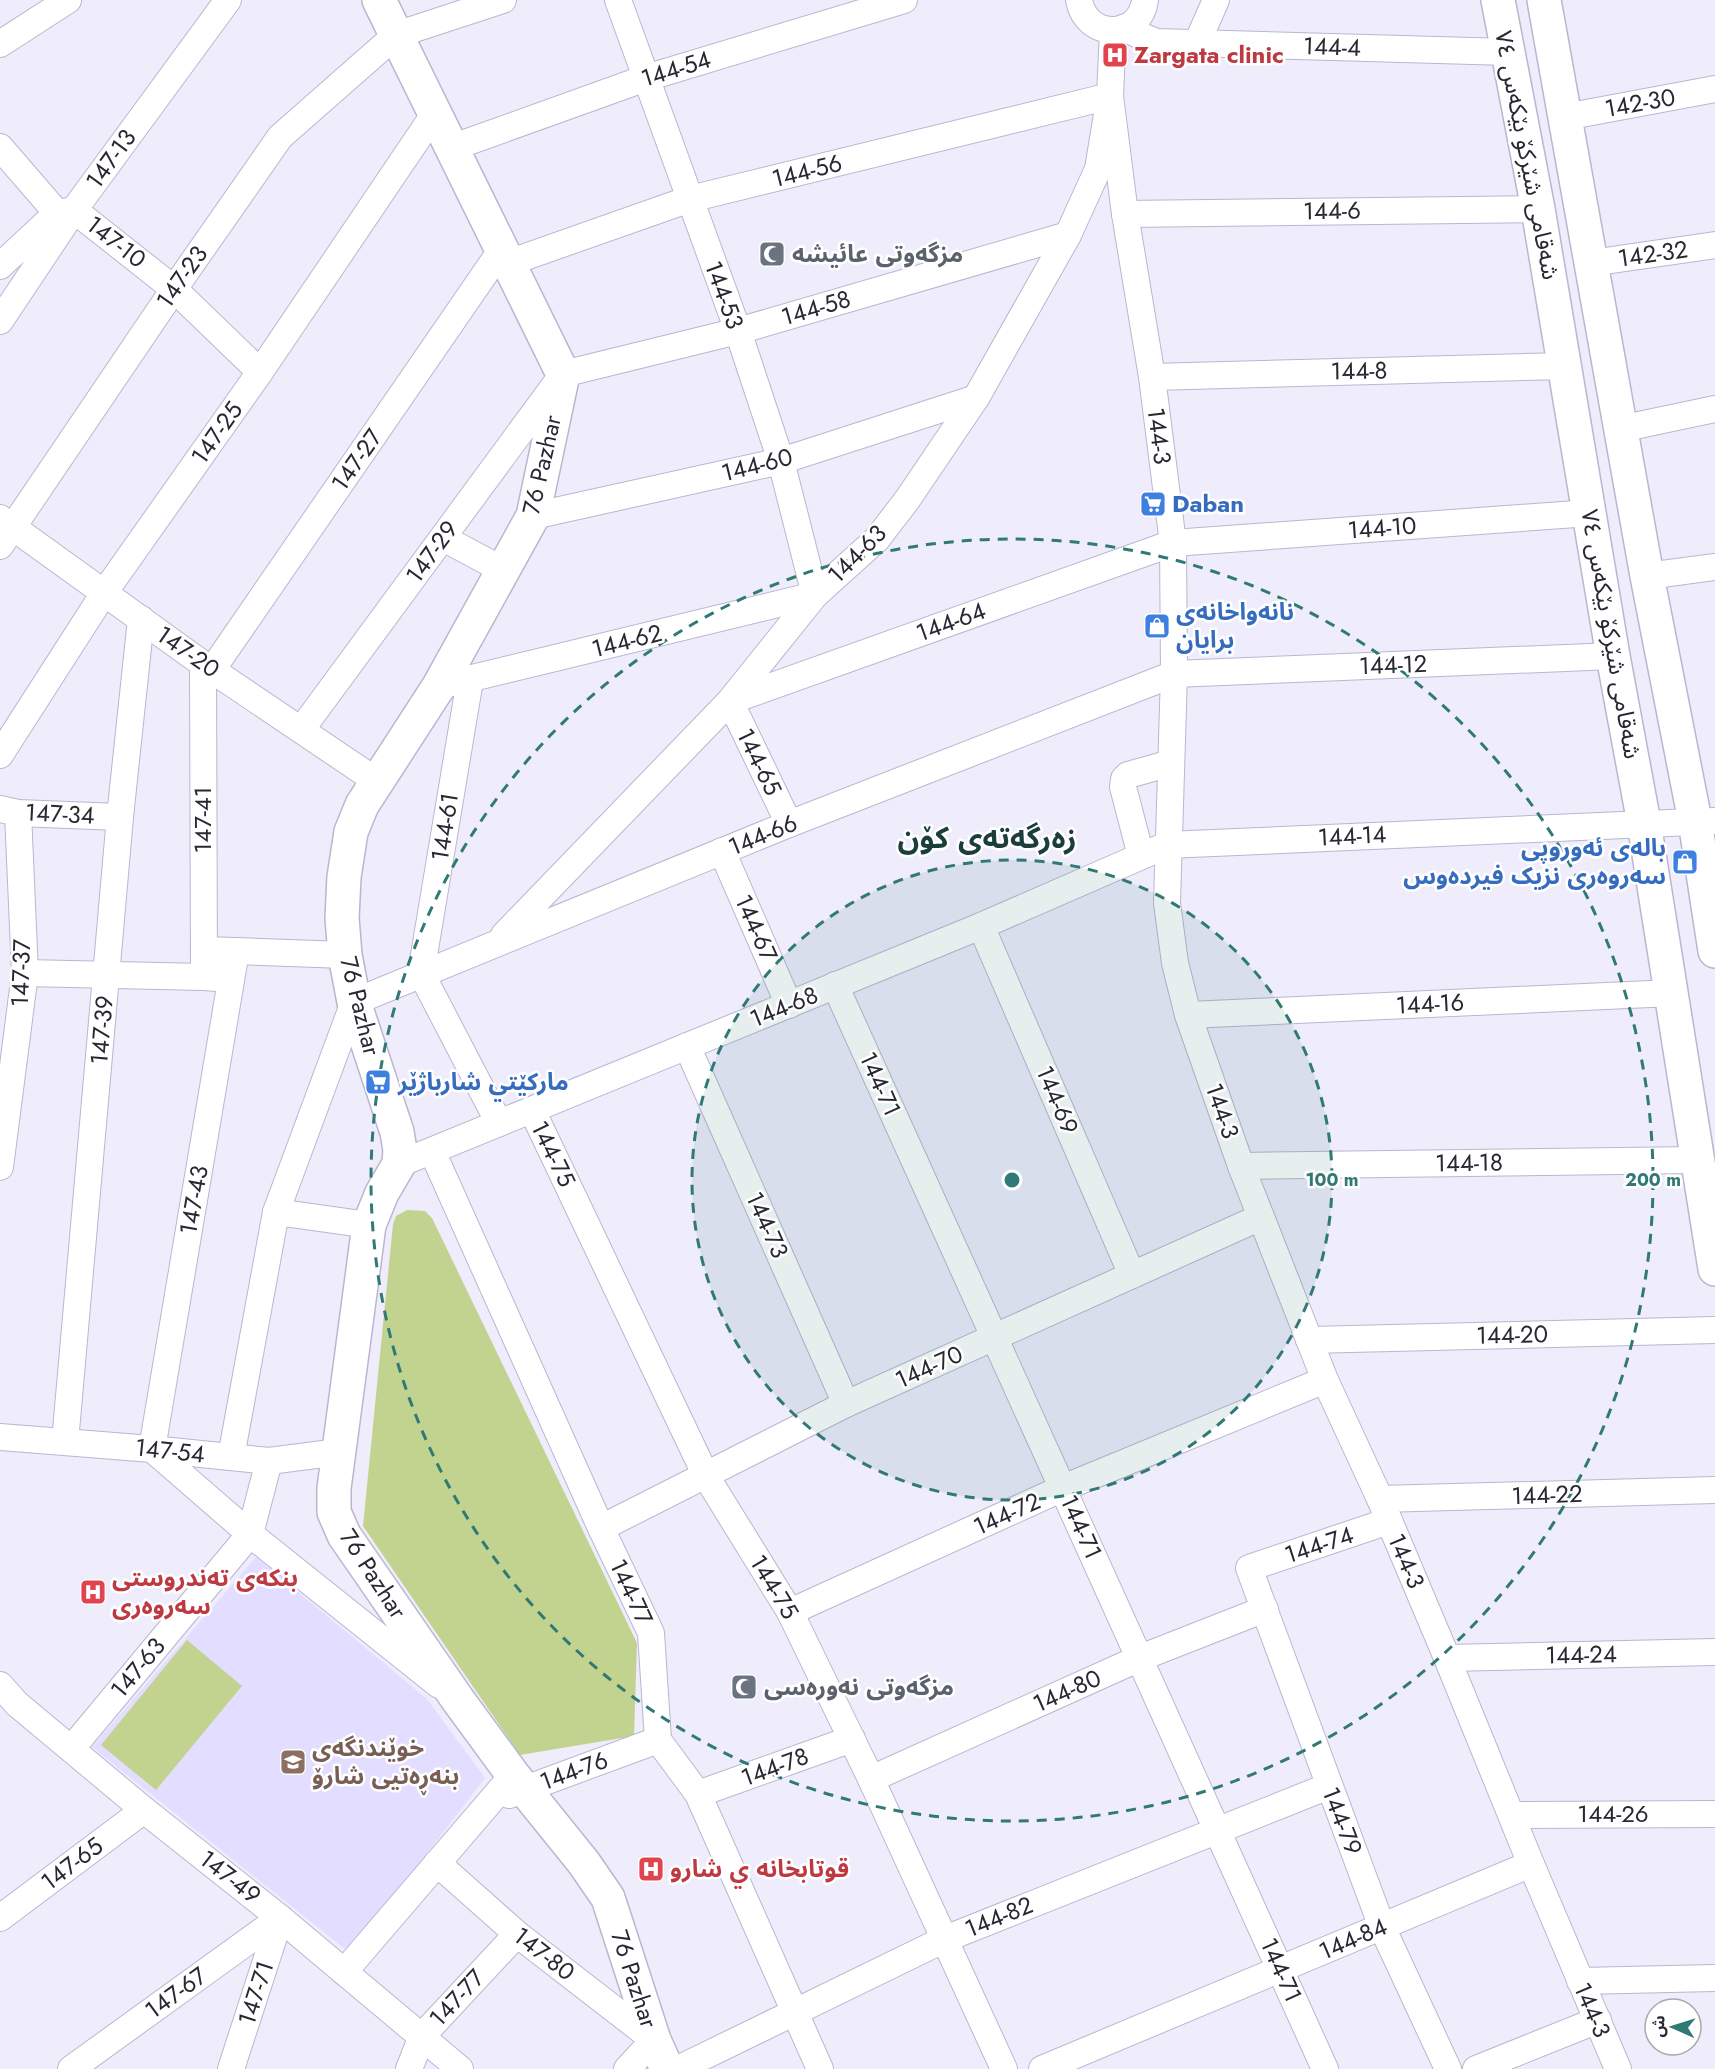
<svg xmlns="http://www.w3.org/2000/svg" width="1715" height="2069" font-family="Jost,'Noto Sans Arabic',sans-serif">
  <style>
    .built { fill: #e3ddff }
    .green { fill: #c2d390 }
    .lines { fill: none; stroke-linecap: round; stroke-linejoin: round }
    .street-casing { stroke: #bbb6d0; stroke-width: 28 }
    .secondary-casing { stroke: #bbb6d0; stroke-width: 36 }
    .street { stroke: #fff; stroke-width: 26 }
    .secondary { stroke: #fff; stroke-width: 33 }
    .ring { fill: none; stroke: #307975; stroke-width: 3; stroke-dasharray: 10 8 }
    .labels { text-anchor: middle; stroke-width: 5; stroke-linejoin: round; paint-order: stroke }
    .street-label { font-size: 24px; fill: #292731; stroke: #fff }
    .health-label { font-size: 24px; font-weight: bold; fill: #be3a42; stroke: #fff; text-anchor: start }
    .worship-label { font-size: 24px; font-weight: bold; fill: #5b616d; stroke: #fff; text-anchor: start }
    .shop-label { font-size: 24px; font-weight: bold; fill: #366cbe; stroke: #fff; text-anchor: start }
    .education-label { font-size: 24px; font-weight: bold; fill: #785e54; stroke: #fff; text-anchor: start }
    .district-label { font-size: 30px; font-weight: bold; fill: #1b3e3c; stroke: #fff }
    .centre { fill: #307975; stroke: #fff; stroke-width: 3 }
    .ring-label { font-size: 18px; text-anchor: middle; font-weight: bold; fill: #307975; stroke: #fff; stroke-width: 5; stroke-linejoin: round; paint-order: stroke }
  </style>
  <rect width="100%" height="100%" fill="#efecfc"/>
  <polygon class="built" points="256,1557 427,1699 485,1778 350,1953 92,1747"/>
  <g class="green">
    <polygon points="407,1210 425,1211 432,1218 637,1643 634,1736 520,1755 363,1526 393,1224 396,1216"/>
    <polygon points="187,1640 242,1686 156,1790 101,1745"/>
  </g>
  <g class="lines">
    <defs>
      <g id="street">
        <path d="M1079 0C1086 40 1140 40 1145 0"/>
        <polyline points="1123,28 1156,42 1508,52"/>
        <polyline points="1113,30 1110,96 1125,214 1152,377 1173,543 1174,674 1167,903 1175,963 1188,1015 1241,1166 1325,1380 1380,1499 1447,1658 1531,1864 1618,2069"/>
        <polyline points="1197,43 1216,0"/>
        <polyline points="0,44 68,0"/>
        <polyline points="1565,117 1715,89"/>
        <polyline points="0,147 57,213"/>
        <polyline points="451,148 646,78 904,0"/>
        <polyline points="1125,214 1538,209"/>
        <polyline points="1591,263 1715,245"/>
        <polyline points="0,266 57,213 74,210 174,289 260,372"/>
        <polyline points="0,321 74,210 228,0"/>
        <polyline points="1152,377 1566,366"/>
        <polyline points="1620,429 1715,409"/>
        <polyline points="533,516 781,461 976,398"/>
        <polyline points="0,518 203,664 378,782"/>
        <polyline points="443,538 503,570"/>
        <polyline points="0,546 174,289 280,137 396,35 503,0"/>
        <polyline points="1647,576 1715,567"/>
        <polyline points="203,664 204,977 231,979"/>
        <polyline points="212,670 502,249"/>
        <polyline points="470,680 421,973 499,1123"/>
        <polyline points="439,686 815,595 781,461 738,331 618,0"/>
        <polyline points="301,730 563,374 738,331 1068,235"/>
        <polyline points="0,755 104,593 260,372 435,113"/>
        <polyline points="0,809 18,813 120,817"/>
        <polyline points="789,824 730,701 1173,543 1590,513"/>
        <polyline points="722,851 789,1005"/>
        <polyline points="1141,856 1123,787 1124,779 1128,775 1171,763"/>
        <polyline points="981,926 1132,1275"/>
        <polyline points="504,935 730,701 815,595 877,539 907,500 976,398 1068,235 1098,169 1110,96 690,199 508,263"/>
        <polyline points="204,950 236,951 152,1449 250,1534 439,1685"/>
        <polyline points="25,973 204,977 236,951 345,955"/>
        <polyline points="835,985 1325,2069"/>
        <polyline points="1188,1015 1672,993"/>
        <polyline points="687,1046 846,1404"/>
        <polyline points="532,1110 706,1476 790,1612 871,1779 1004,2069"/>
        <polyline points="432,1151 601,1528 651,1633 658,1740 698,1794 820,2069"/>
        <polyline points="399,1164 981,926 1167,845 1715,821"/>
        <polyline points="1241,1166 1697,1160"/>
        <polyline points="0,1167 25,973 18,813"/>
        <polyline points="276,1212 369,1225"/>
        <polyline points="1309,1340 1715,1330"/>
        <polyline points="0,1437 152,1449 269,1461 339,1452"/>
        <polyline points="65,1442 120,817 141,619"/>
        <polyline points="231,1457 276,1212 354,1002 789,824 1174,674 1613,656"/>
        <polyline points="1380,1499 1715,1490"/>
        <polyline points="1389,1521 1249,1568 1382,1927 1448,2069"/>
        <polyline points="601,1528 846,1404 1261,1217"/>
        <polyline points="790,1612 1063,1488 1325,1380"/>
        <polyline points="1447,1658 1715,1652"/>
        <polyline points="0,1685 17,1704 144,1810 280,1918 460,2069"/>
        <polyline points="72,1748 250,1534 269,1461"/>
        <polyline points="871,1779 1140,1658 1265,1609"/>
        <polyline points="698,1794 852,1739"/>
        <polyline points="509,1795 658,1740"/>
        <polyline points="1512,1815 1715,1814"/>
        <polyline points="437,1863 517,1934 654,2040 627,2069"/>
        <polyline points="0,1918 144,1810"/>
        <polyline points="344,1972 513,1775"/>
        <polyline points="1580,1981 1715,1978"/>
        <polyline points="71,2069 280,1918"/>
        <polyline points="231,2069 280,1918"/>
        <polyline points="409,2069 422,2036 517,1934"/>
        <polyline points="678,2069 945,1939 1329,1786"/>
        <polyline points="1042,2069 1531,1864"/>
        <polyline points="1476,2069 1598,2020"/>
      </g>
      <g id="secondary">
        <polyline points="379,0 563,374 533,516 439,686 362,805 351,832 344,877 342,918 345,955 354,1002 397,1132 400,1150 399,1164 382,1193 369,1225 334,1488 334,1512 344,1535 458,1700 513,1775 584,1863 608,1898 654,2040 667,2069"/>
        <polyline points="1498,0 1538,209 1613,656 1644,823 1715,1269"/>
        <polyline points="1544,0 1647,576 1695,821 1715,951"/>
      </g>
    </defs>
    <use href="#street" class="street-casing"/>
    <use href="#secondary" class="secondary-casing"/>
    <use href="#street" class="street"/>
    <use href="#secondary" class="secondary"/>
  </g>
  <circle cx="1012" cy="1180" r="320" fill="#307975" fill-opacity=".12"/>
  <g class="ring">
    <circle cx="1012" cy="1180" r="320"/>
    <circle cx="1012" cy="1180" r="641"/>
  </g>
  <defs>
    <symbol id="hospital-square" viewBox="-11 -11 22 22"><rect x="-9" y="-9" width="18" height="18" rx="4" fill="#e0444e" stroke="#fff"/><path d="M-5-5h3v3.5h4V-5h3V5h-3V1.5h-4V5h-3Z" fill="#fff"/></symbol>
    <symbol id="mosque-square" viewBox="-11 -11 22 22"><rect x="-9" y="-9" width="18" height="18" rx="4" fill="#6b7280" stroke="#fff"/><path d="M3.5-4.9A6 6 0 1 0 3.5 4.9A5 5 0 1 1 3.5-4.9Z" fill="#fff"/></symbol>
    <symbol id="supermarket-square" viewBox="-11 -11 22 22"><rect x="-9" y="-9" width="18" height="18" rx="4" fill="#3f7fe0" stroke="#fff"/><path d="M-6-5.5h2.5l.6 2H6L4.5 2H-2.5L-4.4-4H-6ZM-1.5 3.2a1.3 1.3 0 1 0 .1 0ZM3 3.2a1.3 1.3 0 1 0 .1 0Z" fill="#fff"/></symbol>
    <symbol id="shop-square" viewBox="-11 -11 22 22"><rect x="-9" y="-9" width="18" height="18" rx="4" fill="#3f7fe0" stroke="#fff"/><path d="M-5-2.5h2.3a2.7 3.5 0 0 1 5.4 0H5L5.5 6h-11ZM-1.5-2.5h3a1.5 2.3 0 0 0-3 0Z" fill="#fff"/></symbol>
    <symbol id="school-square" viewBox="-11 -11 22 22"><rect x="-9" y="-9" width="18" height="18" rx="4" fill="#8d6e63" stroke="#fff"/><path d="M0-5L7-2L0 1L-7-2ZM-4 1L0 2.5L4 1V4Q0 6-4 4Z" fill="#fff"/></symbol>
  </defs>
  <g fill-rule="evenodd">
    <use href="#hospital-square" x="1100" y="40" width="30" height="30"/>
    <use href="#mosque-square" x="757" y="239" width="30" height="30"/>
    <use href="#supermarket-square" x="1138" y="489" width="30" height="30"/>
    <use href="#shop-square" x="1142" y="611" width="30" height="30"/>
    <use href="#shop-square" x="1670" y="847" width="30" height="30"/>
    <use href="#supermarket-square" x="363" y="1067" width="30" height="30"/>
    <use href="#hospital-square" x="78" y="1577" width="30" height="30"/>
    <use href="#mosque-square" x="729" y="1672" width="30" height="30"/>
    <use href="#school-square" x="278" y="1747" width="30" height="30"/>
    <use href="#hospital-square" x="636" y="1854" width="30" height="30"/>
  </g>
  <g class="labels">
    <g class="street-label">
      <text transform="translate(1332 47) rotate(2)" y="8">144-4</text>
      <text transform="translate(676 69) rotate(-17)" y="8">144-54</text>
      <text transform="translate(1640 103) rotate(-10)" y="8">142-30</text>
      <text transform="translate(1527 155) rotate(79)" y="8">شەقامی شێرکۆ بێکەس ٧٤</text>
      <text transform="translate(111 159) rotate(-54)" y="8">147-13</text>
      <text transform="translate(807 171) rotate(-14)" y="8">144-56</text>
      <text transform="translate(1332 211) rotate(-1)" y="8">144-6</text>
      <text transform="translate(116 242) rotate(38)" y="8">147-10</text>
      <text transform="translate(1653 254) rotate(-8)" y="8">142-32</text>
      <text transform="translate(182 277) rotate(-55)" y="8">147-23</text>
      <text transform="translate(724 295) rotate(70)" y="8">144-53</text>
      <text transform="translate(816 308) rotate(-16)" y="8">144-58</text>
      <text transform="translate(1359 371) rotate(-1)" y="8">144-8</text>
      <text transform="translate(217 433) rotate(-55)" y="8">147-25</text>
      <text transform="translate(1159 436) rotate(83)" y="8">144-3</text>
      <text transform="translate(357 460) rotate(-55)" y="8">147-27</text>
      <text transform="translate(542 465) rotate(-77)" y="8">76 Pazhar</text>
      <text transform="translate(757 465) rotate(-14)" y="8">144-60</text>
      <text transform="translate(1382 528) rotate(-4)" y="8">144-10</text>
      <text transform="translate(432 552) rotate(-54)" y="8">147-29</text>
      <text transform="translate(857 554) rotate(-45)" y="8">144-63</text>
      <text transform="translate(951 622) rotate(-20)" y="8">144-64</text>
      <text transform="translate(1611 634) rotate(80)" y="8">شەقامی شێرکۆ بێکەس ٧٤</text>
      <text transform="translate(627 641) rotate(-14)" y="8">144-62</text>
      <text transform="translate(188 652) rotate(35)" y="8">147-20</text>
      <text transform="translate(1393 665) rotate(-2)" y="8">144-12</text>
      <text transform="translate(759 762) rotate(64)" y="8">144-65</text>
      <text transform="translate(60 814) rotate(3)" y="8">147-34</text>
      <text transform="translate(203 820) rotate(-90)" y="8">147-41</text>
      <text transform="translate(445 827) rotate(-81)" y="8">144-61</text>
      <text transform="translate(763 835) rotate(-22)" y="8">144-66</text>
      <text transform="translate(1352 836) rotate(-3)" y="8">144-14</text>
      <text transform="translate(756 928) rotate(66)" y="8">144-67</text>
      <text transform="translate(21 973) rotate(-88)" y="8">147-37</text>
      <text transform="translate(1430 1004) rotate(-3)" y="8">144-16</text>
      <text transform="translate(360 1006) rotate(76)" y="8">76 Pazhar</text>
      <text transform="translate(784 1007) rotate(-22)" y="8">144-68</text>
      <text transform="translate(102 1030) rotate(-85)" y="8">147-39</text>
      <text transform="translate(880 1084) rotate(66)" y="8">144-71</text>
      <text transform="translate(1057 1100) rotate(67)" y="8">144-69</text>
      <text transform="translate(1222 1111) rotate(71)" y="8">144-3</text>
      <text transform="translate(553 1154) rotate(64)" y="8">144-75</text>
      <text transform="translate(1469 1163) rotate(-1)" y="8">144-18</text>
      <text transform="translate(194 1200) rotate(-80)" y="8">147-43</text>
      <text transform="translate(767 1225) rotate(66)" y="8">144-73</text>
      <text transform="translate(1512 1335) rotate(-1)" y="8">144-20</text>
      <text transform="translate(929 1367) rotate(-24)" y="8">144-70</text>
      <text transform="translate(170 1451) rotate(6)" y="8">147-54</text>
      <text transform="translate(1547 1495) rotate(-2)" y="8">144-22</text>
      <text transform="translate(1007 1514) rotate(-24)" y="8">144-72</text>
      <text transform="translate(1081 1527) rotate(66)" y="8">144-71</text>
      <text transform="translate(1319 1545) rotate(-18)" y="8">144-74</text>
      <text transform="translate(1406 1561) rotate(67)" y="8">144-3</text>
      <text transform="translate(373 1574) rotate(57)" y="8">76 Pazhar</text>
      <text transform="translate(774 1587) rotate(59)" y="8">144-75</text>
      <text transform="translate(631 1592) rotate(65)" y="8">144-77</text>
      <text transform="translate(1581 1655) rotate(-1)" y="8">144-24</text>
      <text transform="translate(138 1668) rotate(-50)" y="8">147-63</text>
      <text transform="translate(1067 1691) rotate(-24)" y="8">144-80</text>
      <text transform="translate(775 1767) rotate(-20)" y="8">144-78</text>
      <text transform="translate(574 1771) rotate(-20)" y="8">144-76</text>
      <text x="1613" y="1822">144-26</text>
      <text transform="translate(1342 1821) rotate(69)" y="8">144-79</text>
      <text transform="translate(72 1864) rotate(-37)" y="8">147-65</text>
      <text transform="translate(230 1877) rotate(38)" y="8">147-49</text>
      <text transform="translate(999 1917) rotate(-22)" y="8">144-82</text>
      <text transform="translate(1353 1939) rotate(-23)" y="8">144-84</text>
      <text transform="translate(544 1954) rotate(38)" y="8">147-80</text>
      <text transform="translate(1281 1970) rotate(66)" y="8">144-71</text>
      <text transform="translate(634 1979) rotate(72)" y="8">76 Pazhar</text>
      <text transform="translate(176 1993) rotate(-36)" y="8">147-67</text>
      <text transform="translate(256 1993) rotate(-72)" y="8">147-71</text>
      <text transform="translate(457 1998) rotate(-47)" y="8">147-77</text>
      <text transform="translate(1592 2010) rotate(67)" y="8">144-3</text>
    </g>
    <g class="health-label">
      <text x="1134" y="63">Zargata clinic</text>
      <text x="112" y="1586">بنکەی تەندروستی<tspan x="112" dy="28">سەروەری</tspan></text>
      <text x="670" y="1877">قوتابخانه ي شارو</text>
    </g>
    <g class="worship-label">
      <text x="792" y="262">مزگەوتی عائیشە</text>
      <text x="764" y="1695">مزگەوتی نەورەسی</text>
    </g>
    <g class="shop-label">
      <text x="1172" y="512">Daban</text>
      <text x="1176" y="620">نانەواخانەی<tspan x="1176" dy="28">برایان</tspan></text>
      <text x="1666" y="856" text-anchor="end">بالەی ئەوروپی<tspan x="1666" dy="28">سەروەری نزیک فیردەوس</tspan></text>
      <text x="398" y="1090">مارکێتي شارباژێر</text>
    </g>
    <g class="education-label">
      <text x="312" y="1756">خوێندنگەی<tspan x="312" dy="28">بنەڕەتیی شارۆ</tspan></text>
    </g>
    <g class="district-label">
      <text x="987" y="848">زەرگەتەی کۆن</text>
    </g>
  </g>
  <circle cx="1012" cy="1180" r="9" class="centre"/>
  <g class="ring-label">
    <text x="1332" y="1186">100 m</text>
    <text x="1653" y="1186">200 m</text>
  </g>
  <g transform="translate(1673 2027) rotate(273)"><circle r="28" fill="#ffffff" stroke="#a9a9ad" stroke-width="1.5"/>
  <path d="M0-4.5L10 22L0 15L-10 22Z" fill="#307975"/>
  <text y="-9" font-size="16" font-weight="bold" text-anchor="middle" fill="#292731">ش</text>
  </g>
</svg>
